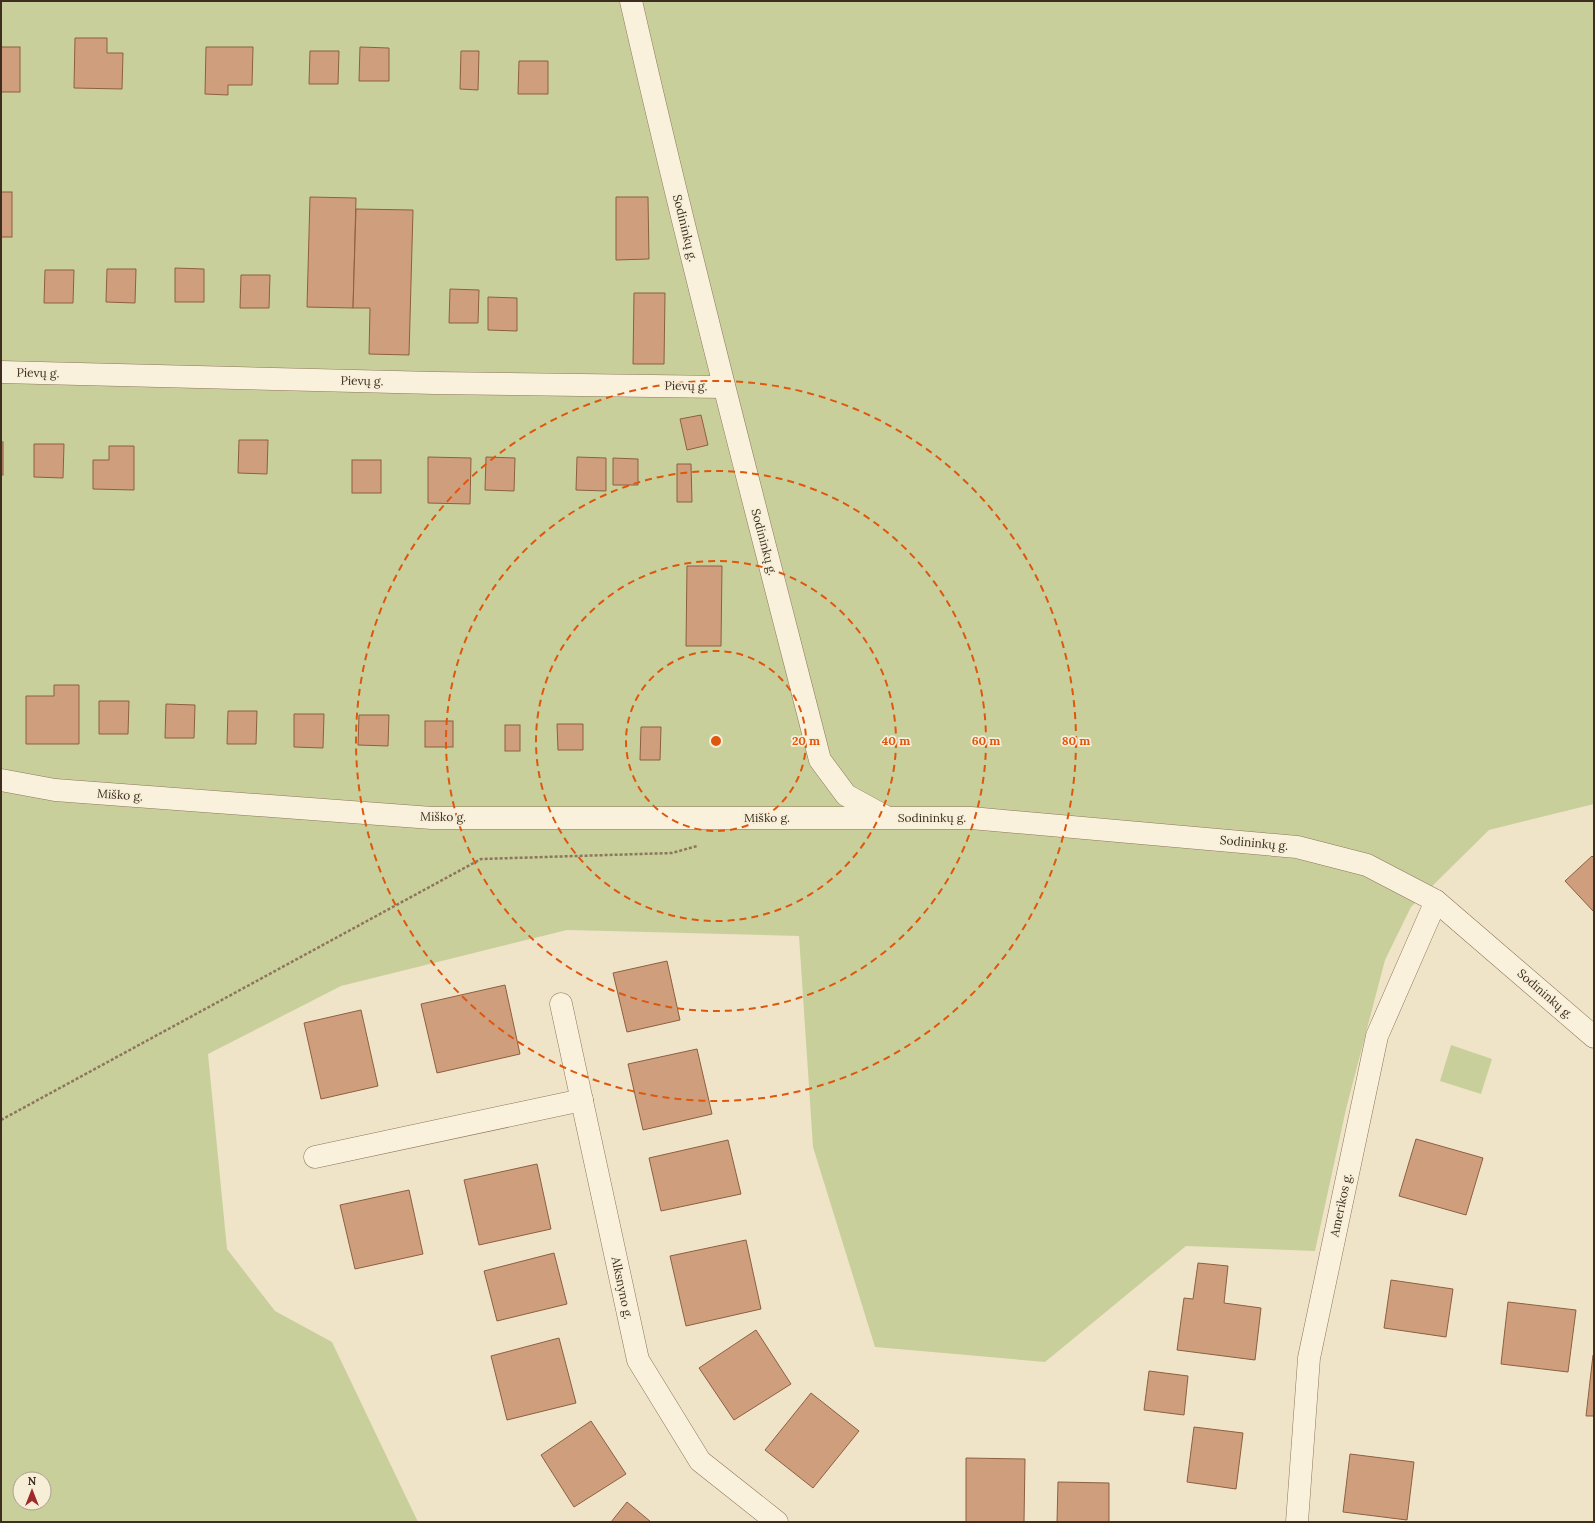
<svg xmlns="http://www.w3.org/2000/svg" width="1595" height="1523" font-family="Lora,serif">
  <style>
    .green { fill: #c9cf9b; fill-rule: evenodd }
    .building { fill: #cf9f7d; stroke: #8d5f41 }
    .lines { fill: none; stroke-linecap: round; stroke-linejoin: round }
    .minor-casing { stroke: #8d765c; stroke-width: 23 }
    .path { stroke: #8d765c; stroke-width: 2.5; stroke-dasharray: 3 2; stroke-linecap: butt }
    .minor { stroke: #faf1dc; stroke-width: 22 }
    .ring { fill: none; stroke: #df570d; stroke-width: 2; stroke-dasharray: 7 5 }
    .labels { text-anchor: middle; stroke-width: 3.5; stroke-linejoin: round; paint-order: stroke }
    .street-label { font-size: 12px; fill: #3d2e20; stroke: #f7eed8 }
    .centre { fill: #df570d; stroke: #f7eed8; stroke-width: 2 }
    .ring-label { font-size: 12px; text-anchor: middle; font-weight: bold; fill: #df570d; stroke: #f7eed8; stroke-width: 3.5; stroke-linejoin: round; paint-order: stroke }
  </style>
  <rect width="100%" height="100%" fill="#f0e4c8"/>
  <g class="green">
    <path d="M1 1H1594V804L1489 830 1411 907 1385 960 1346 1109 1315 1251 1186 1246 1045 1362 875 1347 813 1147 799 936 567 930 341 986 208 1054 227 1249 275 1311 332 1342 418 1522H1ZM20 1479H44V1503H20Z"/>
    <polygon points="1451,1045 1492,1059 1481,1094 1440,1081"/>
  </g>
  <g class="building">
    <polygon points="75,38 107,38 107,53 123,53 122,89 74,88"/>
    <rect x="1" y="47" width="19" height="45"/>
    <polygon points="206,47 253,47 252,85 228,85 228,95 205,94"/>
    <polygon points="360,47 389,48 389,81 359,81"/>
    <polygon points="310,51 339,51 338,84 309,84"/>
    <polygon points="461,51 479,51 478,90 460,89"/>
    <polygon points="519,61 548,61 548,94 518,94"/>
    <rect x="1" y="192" width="11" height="45"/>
    <polygon points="310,197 356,198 353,308 307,307"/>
    <polygon points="616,197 648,197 649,259 616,260"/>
    <polygon points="356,209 413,210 409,355 369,354 370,308 353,308"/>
    <polygon points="175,268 204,269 204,302 175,302"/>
    <polygon points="107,269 136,269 135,303 106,302"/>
    <polygon points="45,270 74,270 73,303 44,303"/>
    <polygon points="241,275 270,275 269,308 240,308"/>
    <polygon points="450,289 479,290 478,323 449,323"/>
    <polygon points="634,293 665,293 664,364 633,364"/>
    <polygon points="488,297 517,298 517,331 488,330"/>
    <polygon points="701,415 708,445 687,450 680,419"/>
    <polygon points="239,440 268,440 267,474 238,473"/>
    <rect x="1" y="442" width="2" height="33"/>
    <polygon points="34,444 64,444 63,478 34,477"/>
    <polygon points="109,446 134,446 134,490 93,489 93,460 109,460"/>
    <polygon points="428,457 471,458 470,504 428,503"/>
    <polygon points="486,457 515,458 514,491 485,490"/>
    <polygon points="577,457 606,458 606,491 576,490"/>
    <polygon points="613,458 638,459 638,485 613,485"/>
    <rect x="352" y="460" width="29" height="33"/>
    <polygon points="677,464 691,464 692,502 677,502"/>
    <polygon points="687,566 722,566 721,646 686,646"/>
    <polygon points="54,685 79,685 79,744 26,744 26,696 54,696"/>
    <polygon points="99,701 129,701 128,734 99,734"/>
    <polygon points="166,704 195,705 194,738 165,738"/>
    <polygon points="228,711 257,711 256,744 227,744"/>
    <polygon points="294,714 324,714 323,748 294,747"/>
    <polygon points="359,715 389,715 388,746 358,745"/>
    <rect x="425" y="721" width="28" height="26"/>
    <polygon points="557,724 583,724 583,750 558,750"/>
    <rect x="505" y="725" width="15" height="26"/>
    <polygon points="641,727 661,727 660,760 640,760"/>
    <polygon points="1592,856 1594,858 1594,912 1565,881"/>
    <polygon points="667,961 680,1020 627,1032 613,973"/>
    <polygon points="505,985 520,1054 437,1073 421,1004"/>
    <polygon points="361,1010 378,1086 321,1099 304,1023"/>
    <polygon points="697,1049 712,1114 643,1130 628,1064"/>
    <polygon points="1416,1139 1483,1158 1466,1215 1399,1196"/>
    <polygon points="728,1140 741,1194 661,1211 649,1158"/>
    <polygon points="537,1164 551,1229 479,1245 464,1180"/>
    <polygon points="409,1190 423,1254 355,1269 340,1205"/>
    <polygon points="746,1240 761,1309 686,1326 670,1256"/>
    <polygon points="554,1253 567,1304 497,1321 484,1271"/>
    <polygon points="1198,1263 1228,1266 1224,1303 1261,1308 1255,1360 1177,1350 1184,1298 1193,1299"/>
    <polygon points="1391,1280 1453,1289 1446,1337 1384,1328"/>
    <polygon points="1508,1302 1576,1310 1568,1372 1501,1364"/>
    <polygon points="756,1330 791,1384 734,1420 699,1368"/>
    <polygon points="559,1338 576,1403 507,1420 491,1356"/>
    <polygon points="1593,1355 1594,1355 1594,1416 1586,1416"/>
    <polygon points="1149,1371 1188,1376 1184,1415 1144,1410"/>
    <polygon points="811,1393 859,1431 813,1488 765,1450"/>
    <polygon points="591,1421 626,1474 574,1507 541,1455"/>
    <polygon points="1194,1427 1243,1433 1236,1489 1187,1482"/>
    <polygon points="1350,1454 1414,1462 1407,1520 1343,1512"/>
    <polygon points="966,1458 1025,1459 1024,1522 966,1522"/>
    <polygon points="1058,1482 1109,1483 1109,1522 1057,1522"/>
    <polygon points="627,1502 651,1522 611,1522"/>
  </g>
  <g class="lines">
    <defs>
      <g id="minor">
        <path d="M631 1C689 255 755 507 820 760L846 795 886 817"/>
        <polyline points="1,372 435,383 724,387"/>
        <polyline points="1,780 55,790 432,818 971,818 1297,847 1367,865 1436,901 1594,1037"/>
        <polyline points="561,1004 638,1360 700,1461 777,1522"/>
        <polyline points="315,1157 582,1100"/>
        <polyline points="1297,1522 1309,1358 1377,1036 1436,901"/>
      </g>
    </defs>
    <use href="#minor" class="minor-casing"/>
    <polyline class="path" points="1,1120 481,859 672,853 697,846"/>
    <use href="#minor" class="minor"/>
  </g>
  <g class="ring">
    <circle cx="716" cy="741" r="90"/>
    <circle cx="716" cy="741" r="180"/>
    <circle cx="716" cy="741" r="270"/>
    <circle cx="716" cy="741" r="360"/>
  </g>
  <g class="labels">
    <g class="street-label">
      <text transform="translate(685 228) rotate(76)" y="4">Sodininkų g.</text>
      <text transform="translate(38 373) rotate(1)" y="4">Pievų g.</text>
      <text transform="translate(362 381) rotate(1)" y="4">Pievų g.</text>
      <text transform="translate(686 386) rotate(1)" y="4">Pievų g.</text>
      <text transform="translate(764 542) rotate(75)" y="4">Sodininkų g.</text>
      <text transform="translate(120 795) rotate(4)" y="4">Miško g.</text>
      <text transform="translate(443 817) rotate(1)" y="4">Miško g.</text>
      <text x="767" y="822">Miško g.</text>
      <text x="932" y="822">Sodininkų g.</text>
      <text transform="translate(1254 843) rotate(5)" y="4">Sodininkų g.</text>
      <text transform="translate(1545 994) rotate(41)" y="4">Sodininkų g.</text>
      <text transform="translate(1341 1205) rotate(-78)" y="4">Amerikos g.</text>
      <text transform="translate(622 1288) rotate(78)" y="4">Alksnyno g.</text>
    </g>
  </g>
  <circle cx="716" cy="741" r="6" class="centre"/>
  <g class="ring-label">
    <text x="806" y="745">20 m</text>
    <text x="896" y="745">40 m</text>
    <text x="986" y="745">60 m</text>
    <text x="1076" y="745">80 m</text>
  </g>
  <rect width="1595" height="1523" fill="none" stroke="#3d2e20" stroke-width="4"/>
  <g transform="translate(32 1491)"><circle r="19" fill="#f7eed8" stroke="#ada18e"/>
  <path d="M0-3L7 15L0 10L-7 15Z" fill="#9e2a2b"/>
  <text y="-6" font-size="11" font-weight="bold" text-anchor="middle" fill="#3d2e20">N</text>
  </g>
</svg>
